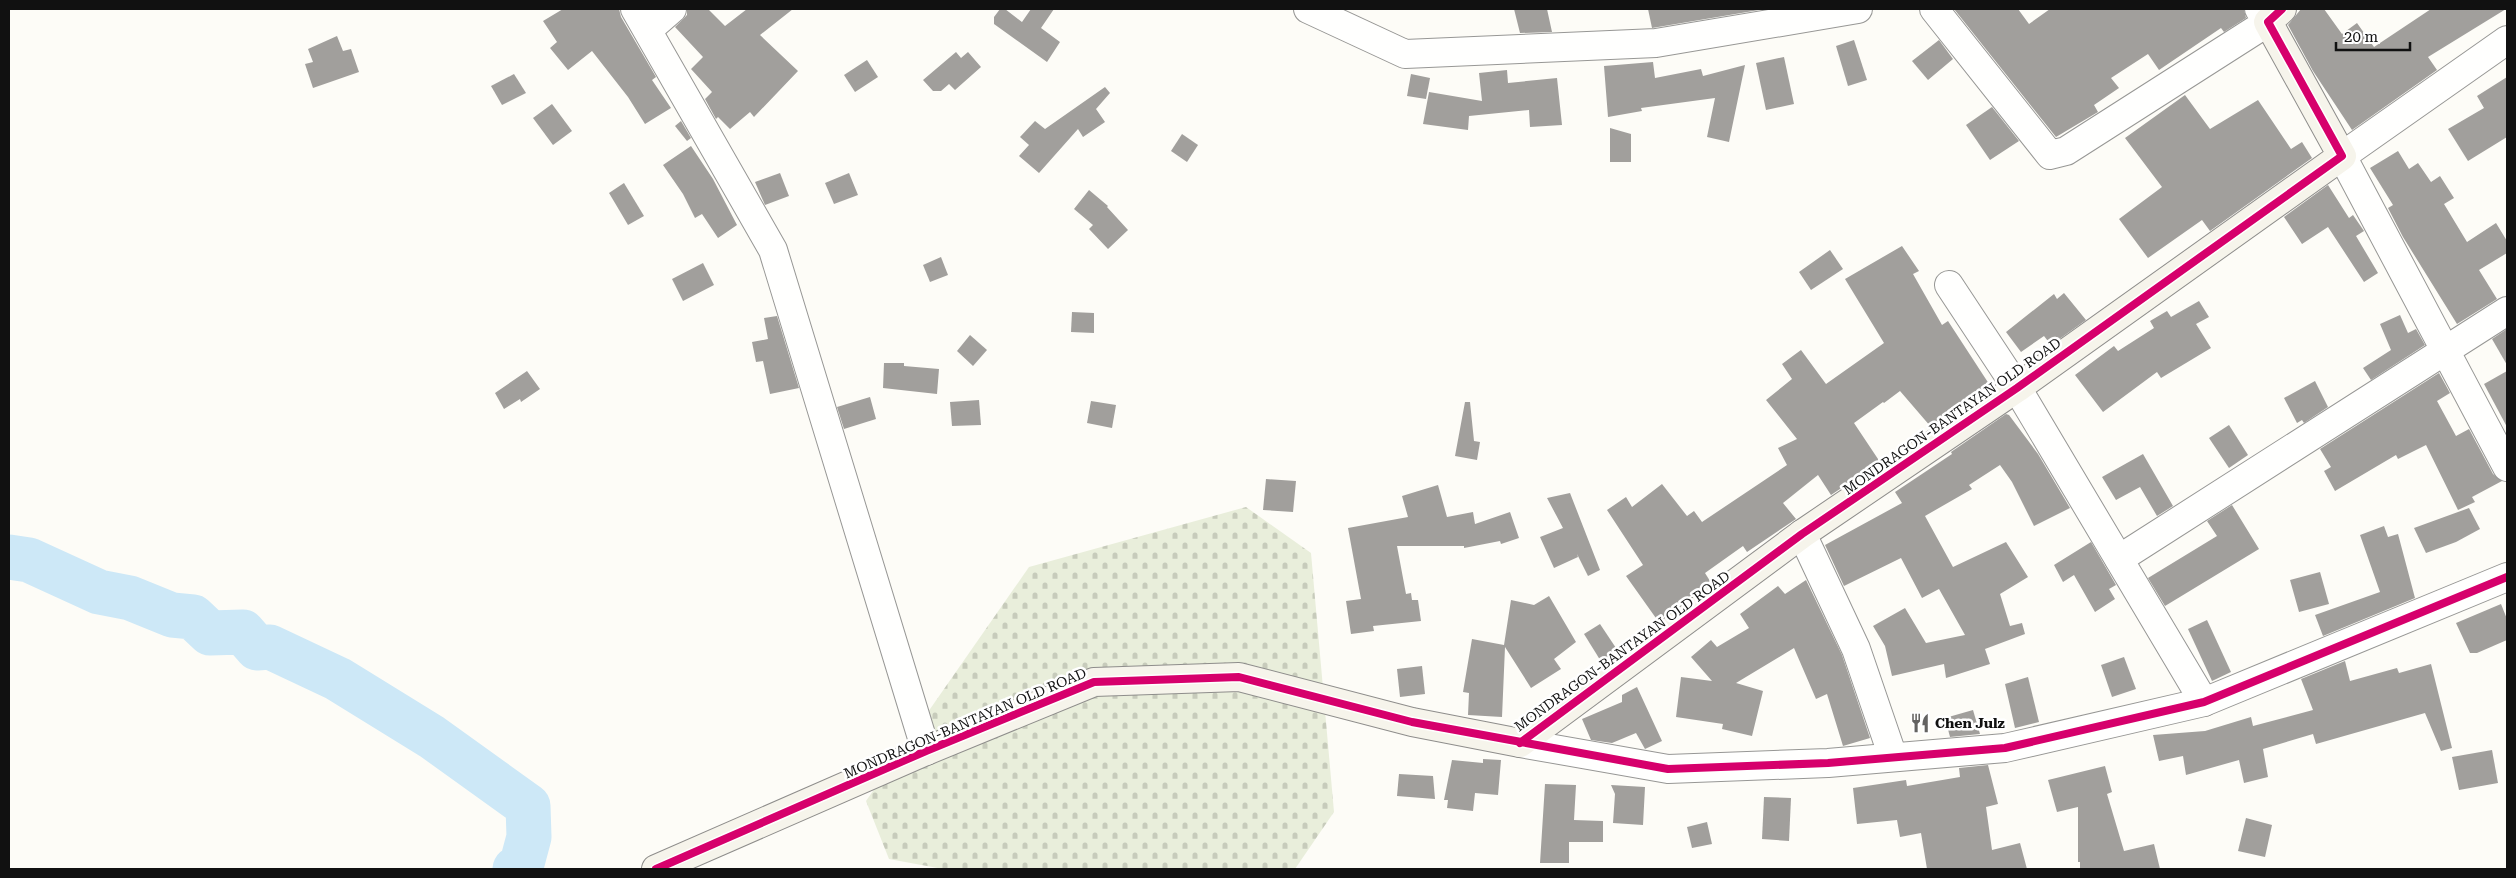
<svg xmlns="http://www.w3.org/2000/svg" width="2516" height="878" font-family="'Roboto Serif',serif">
  <style>
    .cemetery { fill: url(#cemetery-stones) }
    .lines { fill: none; stroke-linecap: round; stroke-linejoin: round }
    .river { stroke: #cde8f7; stroke-width: 45 }
    .building { fill: #a19f9c }
    .street-casing { stroke: #979795; stroke-width: 30 }
    .secondary-casing { stroke: #8e8d8b; stroke-width: 30 }
    .street { stroke: #fffffe; stroke-width: 28 }
    .secondary { stroke: #f6f4eb; stroke-width: 28 }
    .cycleway-casing { stroke: #fff; stroke-width: 11 }
    .cycleway { stroke: #d6006c; stroke-width: 8 }
    .labels { text-anchor: middle; stroke-width: 5; stroke-linejoin: round; paint-order: stroke }
    .street-label { font-size: 14px; fill: #111; stroke: #fff }
    .poi-label { font-size: 14px; font-weight: bold; fill: #111; stroke: #fff; text-anchor: start }
  </style>
  <defs>
    <pattern id="cemetery-stones" width="16" height="16" patternUnits="userSpaceOnUse" patternTransform="scale(1.25)"><rect width="16" height="16" fill="#e9eedb"/><path d="M2 7V4a2 2 0 0 1 4 0v3zM10 15v-3a2 2 0 0 1 4 0v3z" fill="#c7cbbb"/></pattern>
  </defs>
  <rect width="100%" height="100%" fill="#fdfcf7"/>
  <polygon class="cemetery" points="1246,507 1311,553 1334,812 1295,869 943,869 889,859 866,801 1029,567"/>
  <g class="lines">
    <polyline class="river" points="9,557 29,560 99,592 130,598 172,615 193,617 210,633 243,632 257,648 270,647 338,679 432,737 528,806 529,837 521,867 515,869"/>
  </g>
  <g class="building">
    <polygon points="563,9 619,9 621,17 656,77 652,80 671,108 645,124 628,97 592,51 568,70 550,48 557,42 543,21"/>
    <polygon points="687,9 708,9 725,26 747,9 793,9 760,35 798,71 754,117 750,112 730,129 718,117 716,119 705,99 712,92 691,69 703,57 675,27 687,15"/>
    <polygon points="1000,9 1005,9 1022,22 1031,9 1054,9 1041,28 1060,42 1047,62 994,24 994,17"/>
    <polygon points="1514,9 1547,9 1552,32 1520,33"/>
    <polygon points="1648,9 1765,9 1652,28"/>
    <polygon points="1954,9 2018,9 2029,24 2050,9 2244,9 2246,18 2224,32 2221,28 2159,70 2148,54 2111,78 2119,88 2094,105 2098,112 2056,137"/>
    <polygon points="2301,9 2324,9 2342,34 2357,23 2374,47 2431,9 2506,9 2428,57 2437,70 2352,130 2313,71 2288,25"/>
    <polygon points="337,36 343,51 351,49 359,72 313,88 305,64 313,62 308,49"/>
    <polygon points="1854,40 1867,80 1848,86 1836,46"/>
    <polygon points="1939,40 1953,59 1928,80 1912,61"/>
    <polygon points="956,52 961,58 968,52 981,67 955,90 949,84 941,91 933,91 923,80"/>
    <polygon points="1784,57 1794,104 1766,110 1756,63"/>
    <polygon points="867,60 878,77 855,92 844,75"/>
    <polygon points="1653,62 1655,78 1701,69 1703,76 1745,65 1729,142 1707,137 1715,98 1641,108 1642,111 1608,117 1604,66"/>
    <polygon points="1507,70 1508,83 1557,78 1562,125 1530,127 1529,110 1469,116 1468,130 1423,124 1429,92 1482,101 1479,73"/>
    <polygon points="514,74 526,93 502,105 491,86"/>
    <polygon points="1411,74 1430,78 1426,99 1407,96"/>
    <polygon points="2507,77 2507,137 2468,161 2448,129 2484,108 2477,96"/>
    <polygon points="1105,87 1110,93 1096,109 1105,122 1083,137 1078,129 1039,173 1019,156 1029,145 1020,137 1035,121 1045,129"/>
    <polygon points="2185,95 2210,129 2258,100 2291,149 2302,142 2312,158 2210,231 2202,220 2148,258 2119,219 2162,187 2125,138"/>
    <polygon points="552,104 572,131 553,145 533,118"/>
    <polygon points="1992,107 2019,141 1990,160 1966,125"/>
    <polygon points="681,121 691,138 687,141 675,126"/>
    <polygon points="1610,128 1631,134 1631,162 1610,162"/>
    <polygon points="1182,134 1198,145 1187,162 1171,151"/>
    <polygon points="691,146 713,179 737,225 718,238 702,214 695,218 683,194 663,165"/>
    <polygon points="2398,151 2409,169 2418,163 2431,182 2440,176 2454,198 2444,204 2467,242 2496,223 2507,241 2507,253 2479,270 2497,299 2457,324 2403,237 2388,208 2393,205 2370,168"/>
    <polygon points="780,173 789,196 765,205 755,182"/>
    <polygon points="849,173 858,195 834,204 825,183"/>
    <polygon points="624,183 644,216 628,225 609,193"/>
    <polygon points="2328,185 2349,218 2353,215 2364,231 2356,236 2378,273 2364,282 2328,227 2302,244 2284,217"/>
    <polygon points="1089,190 1108,206 1107,207 1128,230 1108,249 1089,229 1093,225 1074,209"/>
    <polygon points="1902,246 1919,271 1913,274 1942,325 1948,321 1991,387 1931,427 1900,391 1884,403 1883,402 1854,423 1880,462 1831,495 1818,475 1783,503 1796,519 1747,552 1743,546 1705,573 1710,581 1658,621 1626,576 1643,565 1607,510 1626,497 1632,507 1662,484 1687,516 1694,511 1702,522 1787,465 1778,448 1797,439 1766,400 1792,379 1782,364 1801,350 1826,384 1884,343 1845,279"/>
    <polygon points="1830,250 1843,269 1811,290 1799,272"/>
    <polygon points="941,257 948,275 930,282 923,265"/>
    <polygon points="703,263 714,285 683,301 672,279"/>
    <polygon points="2064,293 2086,320 2051,345 2044,336 2021,352 2006,332 2054,294 2057,299"/>
    <polygon points="2199,301 2209,317 2196,324 2211,348 2161,378 2157,372 2103,412 2075,375 2114,346 2118,351 2154,328 2150,321 2167,311 2171,317"/>
    <polygon points="1072,312 1094,313 1094,333 1071,332"/>
    <polygon points="2400,315 2408,333 2416,329 2425,345 2371,380 2363,368 2391,350 2380,324"/>
    <polygon points="777,316 799,388 770,394 763,361 756,362 752,342 768,339 764,318"/>
    <polygon points="2507,329 2507,365 2492,339"/>
    <polygon points="970,335 987,350 973,366 957,351"/>
    <polygon points="884,363 904,363 904,366 939,369 937,394 883,388"/>
    <polygon points="527,371 540,389 521,402 520,399 504,409 495,393"/>
    <polygon points="2507,371 2507,427 2484,384"/>
    <polygon points="2439,373 2450,393 2437,401 2456,436 2469,429 2493,474 2502,481 2472,497 2475,502 2458,510 2426,445 2398,459 2396,455 2335,491 2324,471 2331,467 2320,449"/>
    <polygon points="2315,381 2328,407 2304,423 2302,420 2297,423 2284,398"/>
    <polygon points="870,397 876,419 844,429 837,407"/>
    <polygon points="979,400 981,425 952,426 950,402"/>
    <polygon points="1091,401 1116,405 1112,428 1087,423"/>
    <polygon points="1465,402 1470,402 1474,441 1480,442 1477,460 1455,456"/>
    <polygon points="2006,414 2009,415 2038,454 2070,508 2034,526 2012,482 2000,465 1969,485 1972,489 1925,516 1953,567 2006,542 2028,577 2000,594 2010,626 2022,623 2025,634 1985,649 1990,664 1946,678 1944,664 1892,676 1885,646 1873,626 1905,608 1926,643 1965,635 1939,589 1922,598 1901,558 1844,586 1825,545 1902,503 1895,492 1952,454 1951,452"/>
    <polygon points="2229,425 2248,455 2229,468 2209,438"/>
    <polygon points="2143,454 2173,506 2157,516 2140,487 2116,500 2102,477"/>
    <polygon points="1266,479 1296,481 1293,512 1263,510"/>
    <polygon points="1438,485 1447,517 1473,512 1475,524 1510,512 1519,538 1501,544 1500,541 1464,548 1464,546 1397,546 1406,594 1411,593 1412,600 1418,600 1421,621 1373,626 1374,631 1351,634 1346,601 1361,599 1348,528 1408,517 1402,496"/>
    <polygon points="1570,493 1600,570 1588,576 1577,554 1578,557 1554,568 1540,537 1563,528 1547,498"/>
    <polygon points="2232,505 2259,549 2165,606 2148,578 2217,536 2207,521"/>
    <polygon points="2469,508 2480,529 2456,542 2426,553 2414,528"/>
    <polygon points="2384,526 2388,537 2398,534 2415,598 2323,636 2315,615 2380,592 2360,535"/>
    <polygon points="2091,542 2116,585 2109,589 2115,599 2095,612 2074,575 2063,582 2054,565"/>
    <polygon points="2320,572 2329,604 2299,612 2290,580"/>
    <polygon points="1806,580 1842,655 1870,738 1843,746 1827,694 1816,699 1794,648 1736,683 1763,691 1752,736 1722,729 1723,724 1676,717 1681,677 1712,681 1691,657 1711,640 1717,647 1749,628 1740,614 1778,586 1785,594"/>
    <polygon points="1549,596 1576,642 1554,659 1561,669 1531,688 1505,647 1502,717 1468,715 1469,693 1463,692 1472,639 1504,645 1511,600 1534,605"/>
    <polygon points="2501,604 2507,619 2507,640 2477,653 2470,653 2456,623"/>
    <polygon points="2207,620 2231,672 2212,681 2188,629"/>
    <polygon points="1600,624 1618,651 1602,663 1584,634"/>
    <polygon points="2124,657 2136,689 2112,697 2101,665"/>
    <polygon points="2345,661 2350,681 2397,668 2399,673 2431,664 2452,748 2441,751 2425,713 2316,744 2313,734 2263,749 2268,777 2244,783 2239,760 2186,775 2183,756 2159,761 2153,735 2205,731 2251,717 2253,726 2313,710 2301,679"/>
    <polygon points="1422,666 1425,694 1400,697 1397,669"/>
    <polygon points="2028,677 2039,722 2015,728 2005,684"/>
    <polygon points="1637,687 1662,741 1645,749 1636,733 1612,743 1591,740 1582,719 1622,702 1622,695"/>
    <polygon points="1973,710 1980,734 1950,737 1945,718"/>
    <polygon points="2492,750 2498,783 2459,790 2452,757"/>
    <polygon points="1483,759 1501,760 1498,795 1475,793 1473,811 1447,808 1448,800 1444,800 1452,760 1483,763"/>
    <polygon points="1988,765 1998,804 1986,807 1992,850 2020,843 2027,869 1927,869 1921,833 1900,837 1897,820 1857,824 1853,788 1906,780 1907,786 1960,777 1959,768"/>
    <polygon points="2105,766 2112,792 2107,794 2124,851 2154,844 2160,869 2080,869 2080,862 2078,862 2078,807 2057,812 2048,780"/>
    <polygon points="1399,774 1433,776 1435,799 1397,796"/>
    <polygon points="1545,784 1576,785 1574,820 1603,821 1603,842 1569,842 1569,863 1540,863"/>
    <polygon points="1611,785 1645,787 1643,825 1613,823 1615,794"/>
    <polygon points="1764,797 1791,798 1789,841 1762,839"/>
    <polygon points="2246,818 2272,825 2265,857 2238,851"/>
    <polygon points="1707,822 1712,844 1692,848 1687,827"/>
  </g>
  <g class="lines">
    <defs>
      <g id="street">
        <polyline points="635,9 773,250 926,751"/>
        <polyline points="1308,9 1405,54 1656,43 1858,9"/>
        <polyline points="1934,9 2050,155 2066,151 2268,22 2259,9"/>
        <polyline points="649,29 672,9"/>
        <polyline points="2507,40 2342,156 2507,467"/>
        <polyline points="1949,285 2017,388 2204,702"/>
        <polyline points="1802,534 1856,649 1893,757"/>
        <polyline points="2119,559 2507,311"/>
        <polyline points="1520,743 1668,769 1828,763 2005,748 2204,702 2507,577"/>
      </g>
      <polyline id="secondary" points="656,869 926,751 1094,682 1239,677 1412,722 1520,743 1802,534 2017,388 2342,156 2268,22 2282,9"/>
    </defs>
    <use href="#street" class="street-casing"/>
    <use href="#secondary" class="secondary-casing"/>
    <use href="#street" class="street"/>
    <use href="#secondary" class="secondary"/>
    <defs>
      <g id="cycleway">
        <polyline points="1520,743 1802,534 2017,388 2342,156 2268,22 2282,9"/>
        <polyline points="656,869 926,751 1094,682 1239,677 1412,722 1668,769 1828,763 2005,748 2204,702 2507,577"/>
      </g>
    </defs>
    <use href="#cycleway" class="cycleway-casing"/>
    <use href="#cycleway" class="cycleway"/>
  </g>
  <defs>
    <symbol id="restaurant-bare" viewBox="-9 -9 18 18"><path d="M-5-6h1v4h1v-4h1v4h1v-4h1v5L-1.5 .5V6h-2V.5L-5-1ZM5-6V6H3V1.5H1.5Q1.5-4 5-6Z" fill="#646362" stroke="#fff" stroke-width="2.5" paint-order="stroke"/></symbol>
  </defs>
  <g fill-rule="evenodd">
    <use href="#restaurant-bare" x="1906" y="709" width="28" height="28"/>
  </g>
  <g class="labels">
    <g class="street-label">
      <text transform="translate(1952 416) rotate(-35)" y="5">MONDRAGON-BANTAYAN OLD ROAD</text>
      <text transform="translate(1622 651) rotate(-36)" y="5">MONDRAGON-BANTAYAN OLD ROAD</text>
      <text transform="translate(965 723) rotate(-23)" y="5">MONDRAGON-BANTAYAN OLD ROAD</text>
    </g>
    <g class="poi-label">
      <text x="1935" y="728">Chen Julz</text>
    </g>
  </g>
  <rect width="2516" height="878" fill="none" stroke="#111111" stroke-width="20"/>
  <path d="M2336 42v8h74v-8" fill="none" stroke="#111111" stroke-width="2.5"/>
  <text x="2344" y="42" font-size="15" fill="#111111" stroke="#ffffff" stroke-width="4" paint-order="stroke">20 m</text>
</svg>
